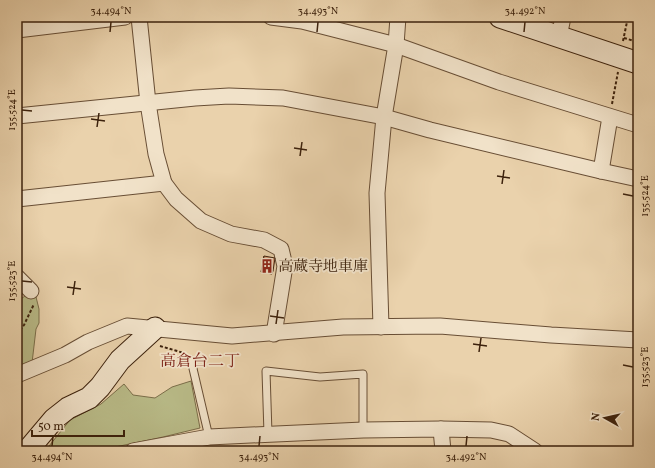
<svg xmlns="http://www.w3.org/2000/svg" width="655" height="468" font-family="Vollkorn,'Noto Serif JP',serif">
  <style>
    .green { fill: #b9bb88; stroke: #7b6e4a }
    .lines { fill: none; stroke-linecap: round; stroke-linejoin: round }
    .lane-casing { stroke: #684e35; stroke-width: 9 }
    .street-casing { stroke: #684e35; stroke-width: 17 }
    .secondary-casing { stroke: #3d220d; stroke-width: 23 }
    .path { stroke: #3d220d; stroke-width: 2; stroke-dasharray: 3 2; stroke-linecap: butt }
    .lane { stroke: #f1e2c9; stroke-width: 7 }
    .street { stroke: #f1e2c9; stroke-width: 15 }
    .secondary { stroke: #f1e2c9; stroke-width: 21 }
    .wall { fill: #b98667; stroke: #3d220d }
    .building { fill: #d79c78; stroke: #3d220d }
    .ticks { fill: none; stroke: #3d220d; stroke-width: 1.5 }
    .labels { text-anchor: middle; stroke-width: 3.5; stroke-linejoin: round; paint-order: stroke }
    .poi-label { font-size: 15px; fill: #3d220d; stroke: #f1e2c9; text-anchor: start }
    .neighbourhood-label { font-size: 16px; fill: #7a1f14; stroke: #f1e2c9 }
    .neatline { fill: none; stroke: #3d220d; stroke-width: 1.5 }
    .ticks-label { font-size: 10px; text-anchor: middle; fill: #3d220d }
  </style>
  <rect width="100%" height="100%" fill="#ead2ac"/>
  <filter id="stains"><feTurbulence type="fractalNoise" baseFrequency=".005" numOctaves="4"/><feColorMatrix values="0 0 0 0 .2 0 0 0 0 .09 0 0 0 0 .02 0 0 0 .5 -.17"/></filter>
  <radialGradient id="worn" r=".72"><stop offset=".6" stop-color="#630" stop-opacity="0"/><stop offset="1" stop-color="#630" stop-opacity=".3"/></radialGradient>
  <g class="green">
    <polygon points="34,289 39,309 39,323 36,329 32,363 17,369 17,302"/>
    <polygon points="191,381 200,428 163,437 96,451 45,451 70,420 101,404 124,384 133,395 155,398 172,387"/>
  </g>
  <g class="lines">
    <defs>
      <g id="lane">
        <polyline points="191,360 209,437"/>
        <polyline points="268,434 266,371 320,377 363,374 363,430"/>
      </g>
      <g id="street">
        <polyline points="139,17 148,103 156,154 164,183 176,199 201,221 231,234 264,240 281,249 285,266 274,334"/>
        <polyline points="271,17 302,21 396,45 499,82 638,125"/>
        <polyline points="17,30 125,17"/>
        <polyline points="559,37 563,17"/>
        <polyline points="17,116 195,98 229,96 283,98 384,117 430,130 601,171 638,179"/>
        <polyline points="601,171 610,117"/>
        <polyline points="17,199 164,183"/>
        <polyline points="17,277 31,291"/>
        <polyline points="381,327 377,193 384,117 396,45 398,17"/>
        <polyline points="17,375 65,355 88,342 127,326 232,336 343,327 440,326 551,335 638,340"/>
        <polyline points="441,429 443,451"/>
        <polyline points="133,451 209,437 363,430 441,429 491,430 509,434 535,451"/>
      </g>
      <g id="secondary">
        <polyline points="500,17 638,63"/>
        <polyline points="27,451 54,419 68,408 89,398 100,387 120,360 155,328"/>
      </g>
    </defs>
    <use href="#lane" class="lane-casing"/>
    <use href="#street" class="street-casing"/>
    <use href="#secondary" class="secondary-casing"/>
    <g class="path">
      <polyline points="633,17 638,18"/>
      <polyline points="624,38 638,42"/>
      <polyline points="623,41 628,17"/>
      <polyline points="612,104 618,72"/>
      <polyline points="17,334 24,325 34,304"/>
      <polyline points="160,346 184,353"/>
    </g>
    <use href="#lane" class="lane"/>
    <use href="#street" class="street"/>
    <use href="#secondary" class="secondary"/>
  </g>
  <polygon class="wall" points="264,256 273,271 272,274 261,272"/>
  <polygon class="building" points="264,256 275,258 273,271 262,269"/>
  <path class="ticks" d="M110 32 111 22M317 32 318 22M524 32 525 22M22 110 32 111M91 119 105 121M97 127 99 113M294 148 307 150M300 156 302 142M497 176 510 178M502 184 504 170M623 194 633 196M22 281 32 282M67 287 81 289M73 295 75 281M270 316 284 318M276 324 278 310M473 344 487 346M479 352 481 338M623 365 633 367M52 446 53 436M259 446 260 436M466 446 467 436"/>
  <defs>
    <symbol id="building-bare" viewBox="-9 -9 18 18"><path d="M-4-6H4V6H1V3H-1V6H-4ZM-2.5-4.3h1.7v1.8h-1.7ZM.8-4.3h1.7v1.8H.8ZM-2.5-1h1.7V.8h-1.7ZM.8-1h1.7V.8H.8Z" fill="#8f2418" stroke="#f1e2c9" stroke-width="2.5" paint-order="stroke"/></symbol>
  </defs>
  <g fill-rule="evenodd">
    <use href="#building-bare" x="257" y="256" width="20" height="20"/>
  </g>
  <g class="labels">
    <g class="poi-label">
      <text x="278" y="271">高蔵寺地車庫</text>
    </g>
    <g class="neighbourhood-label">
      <text x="200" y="366">高倉台二丁</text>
    </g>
  </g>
  <rect width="655" height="468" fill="none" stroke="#ead2ac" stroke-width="44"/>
  <g transform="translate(605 418) rotate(278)" stroke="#f1e2c9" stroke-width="3" paint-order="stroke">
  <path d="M0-3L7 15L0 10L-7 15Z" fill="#3d220d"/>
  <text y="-6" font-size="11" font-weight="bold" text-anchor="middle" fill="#3d220d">N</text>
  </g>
  <path d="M32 430v6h92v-6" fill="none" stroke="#3d220d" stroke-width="2"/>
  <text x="38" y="430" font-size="12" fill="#3d220d" stroke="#f1e2c9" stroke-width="3" paint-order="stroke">50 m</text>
  <rect x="22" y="22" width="611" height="424" class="neatline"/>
  <g class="ticks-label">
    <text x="111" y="14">34.494°N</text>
    <text x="318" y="14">34.493°N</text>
    <text x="525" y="14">34.492°N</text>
    <text transform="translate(11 110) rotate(-90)" y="4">135.524°E</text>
    <text transform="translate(644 196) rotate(-90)" y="4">135.524°E</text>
    <text transform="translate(11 281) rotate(-90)" y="4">135.523°E</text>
    <text transform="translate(644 367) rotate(-90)" y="4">135.523°E</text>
    <text x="52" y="460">34.494°N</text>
    <text x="259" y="460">34.493°N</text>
    <text x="466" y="460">34.492°N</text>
  </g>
  <rect width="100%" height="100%" filter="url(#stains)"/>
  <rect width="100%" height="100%" fill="url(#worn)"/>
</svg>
